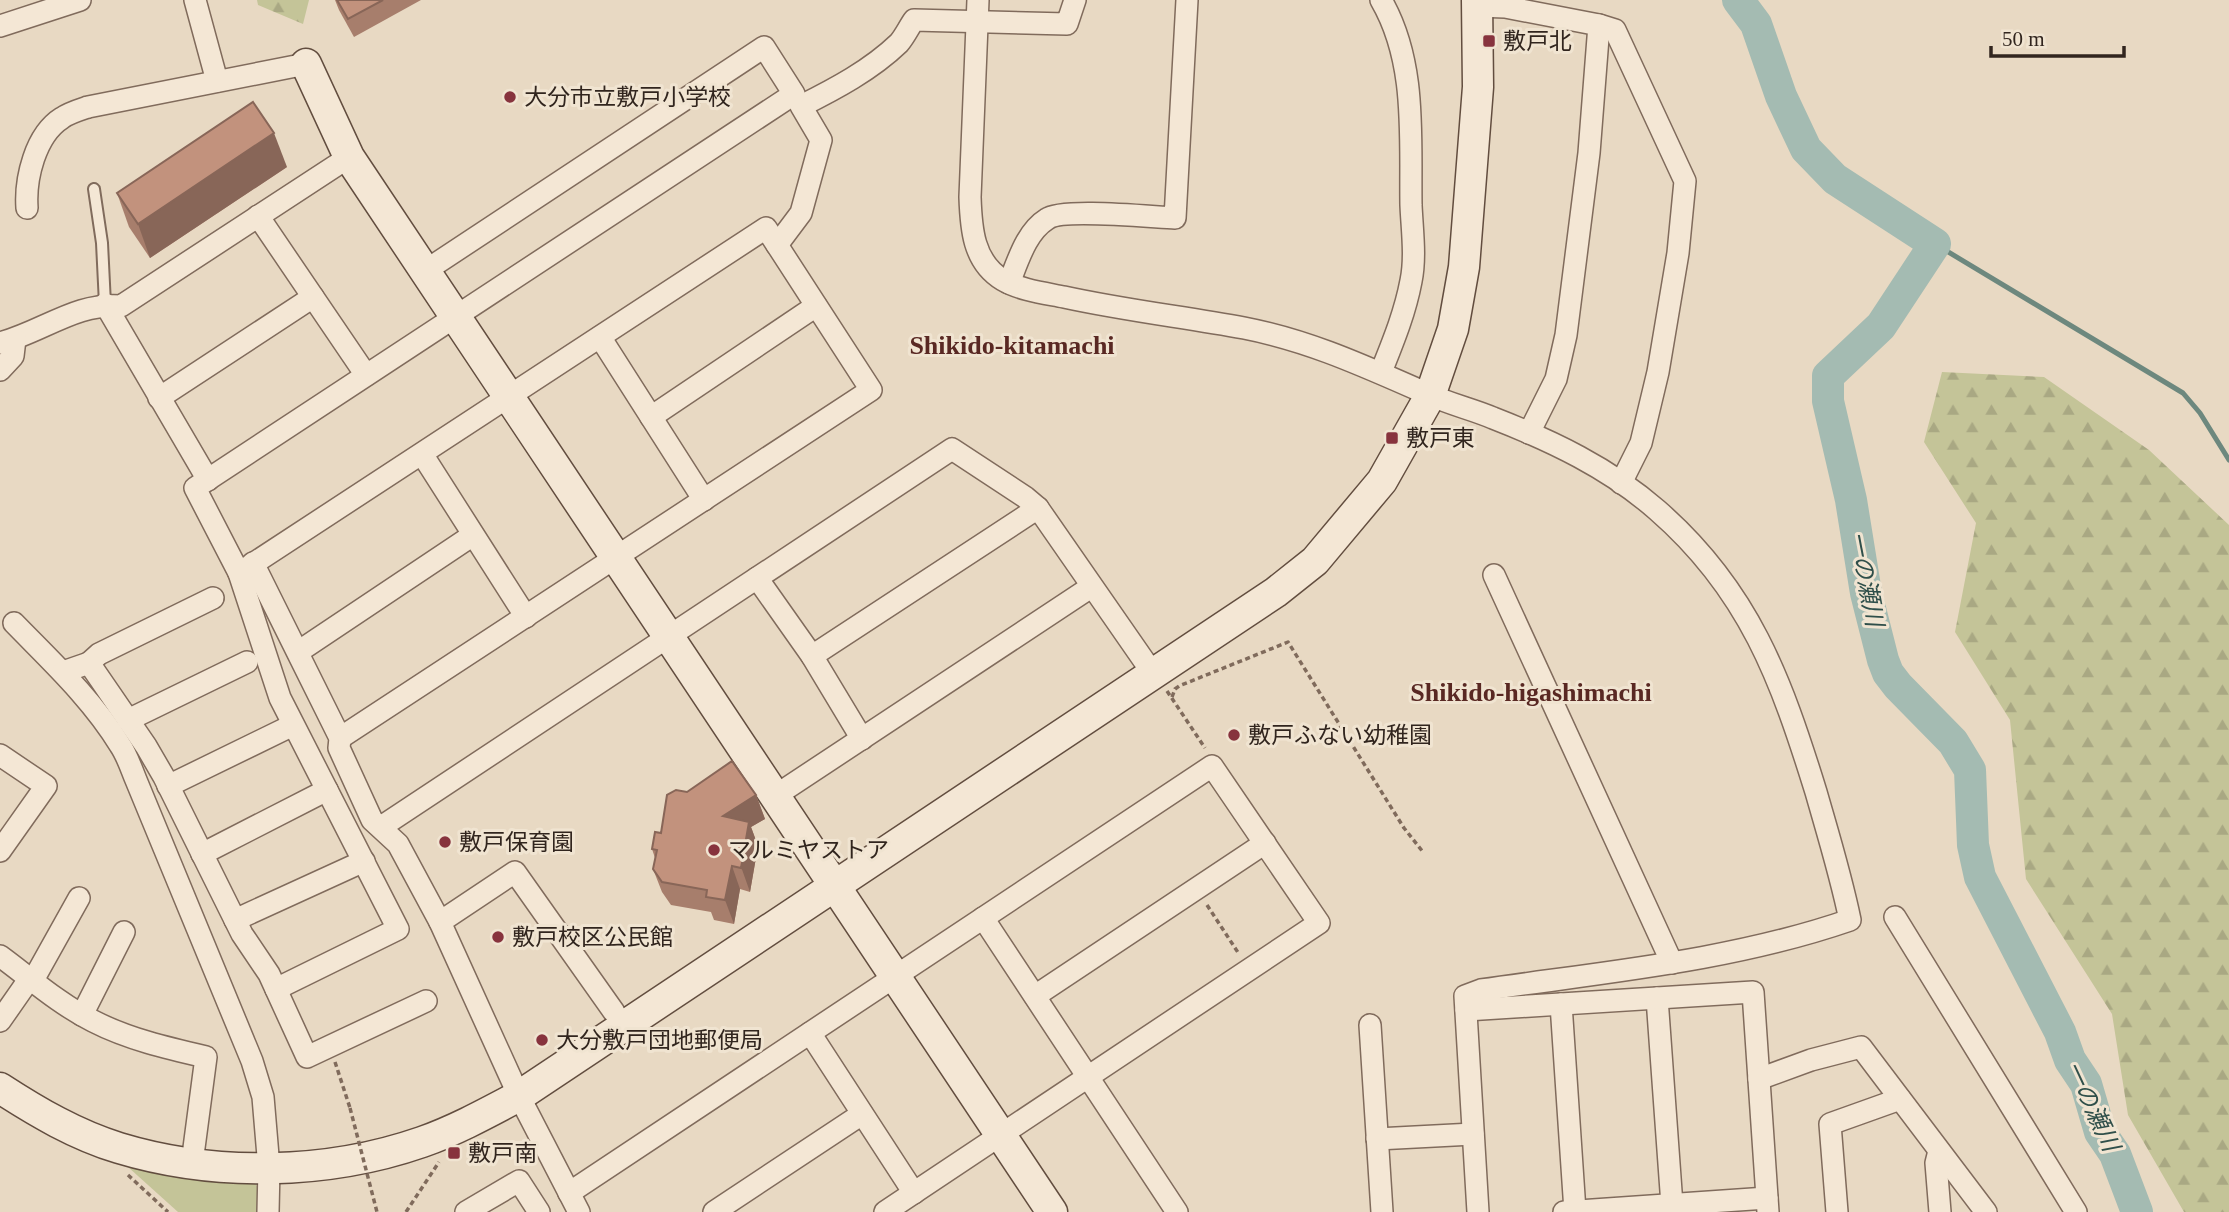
<svg xmlns="http://www.w3.org/2000/svg" width="2229" height="1212" font-family="'Times New Roman','Noto Sans JP',serif">
  <style>
    .forest { fill: url(#forest-firs) }
    .park { fill: #c4c498 }
    .lines { fill: none; stroke-linecap: round; stroke-linejoin: round }
    .stream { stroke: #6d887e; stroke-width: 5 }
    .river { stroke: #a4bbb2; stroke-width: 32 }
    .lane-casing { stroke: #806b5c; stroke-width: 14 }
    .street-casing { stroke: #806b5c; stroke-width: 24 }
    .secondary-casing { stroke: #624d3f; stroke-width: 33 }
    .path { stroke: #806b5c; stroke-width: 3.5; stroke-dasharray: 5 3.5; stroke-linecap: butt }
    .lane { stroke: #f4e7d5; stroke-width: 10 }
    .street { stroke: #f4e7d5; stroke-width: 21 }
    .secondary { stroke: #f4e7d5; stroke-width: 30 }
    .path-bridge { stroke: #806b5c; stroke-width: 3.5; stroke-dasharray: 5 3.5; stroke-linecap: butt }
    .wall { fill: #a77e6c }
    .shaded-wall { fill: #886658 }
    .building { fill: #c2927d; stroke: #886658; stroke-width: 2 }
    .poi-dot { fill: #87333d; stroke: #f0e4d1; stroke-width: 2.5 }
    .labels { text-anchor: middle; stroke-width: 6; stroke-linejoin: round; paint-order: stroke }
    .poi-label { font-size: 23px; fill: #31251e; stroke: #f0e4d1; text-anchor: start }
    .water-label { font-size: 24px; font-style: italic; fill: #2f4f4a; stroke: #f0e4d1 }
    .quarter-label { font-size: 26px; font-weight: bold; fill: #592823; stroke: #f0e4d1 }
  </style>
  <defs>
    <pattern id="forest-firs" width="22" height="20" patternUnits="userSpaceOnUse" patternTransform="scale(1.75)"><rect width="22" height="20" fill="#c4c498"/><path d="M5 1l3.5 6h-7zM16 11l3.5 6h-7z" fill="#a9a883"/></pattern>
  </defs>
  <rect width="100%" height="100%" fill="#e8d9c3"/>
  <g class="forest">
    <polygon points="257,0 309,0 303,24 258,5"/>
    <polygon points="1942,372 2044,377 2149,450 2229,525 2229,1212 2184,1212 2128,1115 2112,1014 2026,879 2010,720 1955,632 1976,523 1924,442"/>
  </g>
  <polygon class="park" points="118,1158 252,1180 257,1186 258,1212 178,1212"/>
  <g class="lines">
    <polyline class="stream" points="1935,244 2183,393 2200,413 2229,460"/>
    <polyline class="river" points="1738,0 1756,24 1781,96 1806,149 1835,179 1935,244 1881,326 1828,376 1828,401 1851,500 1866,593 1883,660 1888,673 1898,686 1953,742 1970,770 1973,845 1980,877 2060,1032 2070,1060 2086,1084 2100,1132 2115,1154 2137,1212"/>
    <defs>
      <polyline id="lane" points="94,189 102,243 105,304"/>
      <g id="street">
        <polyline points="195,0 217,81"/>
        <path d="M978 0 970 197C971 228 973 262 1003 280 1020 290 1044 293 1064 297 1123 310 1184 317 1244 328 1311 341 1366 367 1428 394 1449 404 1472 409 1493 418 1552 441 1609 468 1657 510 1749 590 1781 679 1816 792 1828 834 1841 876 1850 920 1731 961 1605 972 1481 990L1465 996 1478 1212"/>
        <path d="M1381 0C1417 62 1410 136 1411 205 1412 229 1416 257 1411 281 1405 313 1393 342 1381 372"/>
        <polyline points="1477,6 1505,7 1599,25 1589,153 1566,335 1556,379 1529,433"/>
        <polyline points="1599,25 1615,30 1685,181 1678,253 1658,372 1641,443 1621,483"/>
        <polyline points="0,26 80,0"/>
        <path d="M27 208C25 179 35 135 62 118 69 113 79 110 88 107L306 64"/>
        <polyline points="258,216 366,375"/>
        <path d="M777 245 801 213 821 140 801 106C835 89 871 70 899 43 905 36 909 27 914 20L1067 24 1075 0"/>
        <path d="M1009 283C1018 261 1026 232 1047 219 1062 208 1151 217 1175 218L1187 0"/>
        <polyline points="105,304 208,480"/>
        <polyline points="600,337 704,500"/>
        <path d="M0 343C42 332 77 302 121 306L349 157"/>
        <polyline points="0,370 13,356 15,339"/>
        <polyline points="159,398 313,297"/>
        <polyline points="651,417 816,306"/>
        <polyline points="422,454 526,617"/>
        <polyline points="253,563 340,738 339,748 372,820 398,844 440,922 519,1096 579,1212"/>
        <polyline points="239,573 766,228 871,390 340,738"/>
        <polyline points="1494,575 1672,963"/>
        <polyline points="757,578 812,656 862,739"/>
        <path d="M14 623C51 661 92 699 120 745 127 755 131 768 136 780L252 1061 263 1097 269 1168 268 1212"/>
        <polyline points="298,652 473,535"/>
        <polyline points="812,656 1038,508"/>
        <polyline points="89,663 99,654 213,598"/>
        <polyline points="63,672 89,663 146,746 164,777 242,934 269,974 307,1057 426,1001"/>
        <polyline points="128,720 247,662"/>
        <polyline points="0,755 46,786 0,851"/>
        <polyline points="168,786 293,725"/>
        <polyline points="775,796 1091,587"/>
        <polyline points="381,827 952,449 1025,497 1038,508 1147,665"/>
        <polyline points="202,854 327,790"/>
        <polyline points="1895,917 2076,1212"/>
        <polyline points="983,918 1177,1212"/>
        <polyline points="235,920 364,861"/>
        <polyline points="440,922 515,872 614,1012"/>
        <path d="M0 956C30 978 59 1004 93 1021 128 1039 167 1048 206 1057L192 1163"/>
        <polyline points="276,989 398,929 280,698 239,573 195,488 794,94 764,47 425,271"/>
        <polyline points="1035,996 1265,843"/>
        <polyline points="1657,998 1672,1205"/>
        <polyline points="1561,1004 1575,1211"/>
        <polyline points="1466,1010 1753,992 1768,1212"/>
        <polyline points="82,1015 124,932"/>
        <polyline points="0,1021 30,978 36,975 79,898"/>
        <polyline points="1370,1025 1382,1212"/>
        <polyline points="810,1033 914,1193"/>
        <polyline points="1759,1079 1811,1060 1861,1047 1986,1212"/>
        <polyline points="1377,1139 1473,1134"/>
        <polyline points="1939,1151 1936,1163 1940,1212"/>
        <polyline points="569,1193 1212,766 1319,923 885,1212"/>
        <polyline points="466,1212 519,1181 539,1212"/>
        <polyline points="714,1212 862,1114"/>
        <polyline points="1564,1212 1767,1198"/>
        <polyline points="1837,1212 1830,1124 1900,1099"/>
      </g>
      <g id="secondary">
        <polyline points="306,64 349,157 1052,1212"/>
        <path d="M0 1088C37 1112 76 1135 119 1148 215 1177 327 1175 422 1142 456 1130 487 1113 519 1096L1276 592 1315 561 1382 481 1430 396 1453 329 1464 267 1478 87 1477 0"/>
      </g>
    </defs>
    <use href="#lane" class="lane-casing"/>
    <use href="#street" class="street-casing"/>
    <use href="#secondary" class="secondary-casing"/>
    <g class="path">
      <polyline points="1167,691 1205,748"/>
      <polyline points="1172,697 1175,689 1179,686 1288,642 1404,828 1423,852"/>
      <polyline points="1207,905 1239,954"/>
      <polyline points="335,1062 350,1108"/>
      <polyline points="128,1175 168,1212"/>
      <polyline points="406,1212 439,1162"/>
    </g>
    <use href="#lane" class="lane"/>
    <use href="#street" class="street"/>
    <use href="#secondary" class="secondary"/>
    <polyline class="path-bridge" points="350,1108 377,1212"/>
  </g>
  <g class="wall">
    <polygon points="335,0 421,0 354,37 339,10"/>
    <polygon points="287,167 150,258 129,227 117,193"/>
    <polygon points="687,792 756,795 765,819 751,827 758,846 750,892 740,889 734,924 714,920 711,912 671,905 662,892 653,869 655,858 652,849 661,833"/>
  </g>
  <g class="shaded-wall">
    <polygon points="274,133 287,167 150,258 138,224"/>
    <polygon points="756,795 765,819 751,827 758,846 750,892 723,816"/>
    <polygon points="732,866 740,889 734,924 725,900"/>
  </g>
  <g class="building">
    <polygon points="337,0 383,0 348,19"/>
    <polygon points="253,102 274,133 138,224 117,193"/>
    <polygon points="732,761 756,795 723,816 749,822 741,868 732,866 725,900 706,897 707,890 662,882 653,869 657,850 652,849 655,832 661,833 667,795 676,790 687,792"/>
  </g>
  <g class="poi-dot">
    <rect x="1482" y="34" width="14" height="14" rx="3.5"/>
    <circle cx="510" cy="97" r="7"/>
    <rect x="1385" y="431" width="14" height="14" rx="3.5"/>
    <circle cx="1234" cy="735" r="7"/>
    <circle cx="445" cy="842" r="7"/>
    <circle cx="714" cy="850" r="7"/>
    <circle cx="498" cy="937" r="7"/>
    <circle cx="542" cy="1040" r="7"/>
    <rect x="447" y="1146" width="14" height="14" rx="3.5"/>
  </g>
  <g class="labels">
    <g class="poi-label">
      <text x="1503" y="49">敷戸北</text>
      <text x="524" y="105">大分市立敷戸小学校</text>
      <text x="1406" y="446">敷戸東</text>
      <text x="1248" y="743">敷戸ふない幼稚園</text>
      <text x="459" y="850">敷戸保育園</text>
      <text x="728" y="858">マルミヤストア</text>
      <text x="512" y="945">敷戸校区公民館</text>
      <text x="556" y="1048">大分敷戸団地郵便局</text>
      <text x="468" y="1161">敷戸南</text>
    </g>
    <g class="water-label">
      <text transform="translate(1866 579) rotate(79)" y="8">一の瀬川</text>
      <text transform="translate(2092 1106) rotate(65)" y="8">一の瀬川</text>
    </g>
    <g class="quarter-label">
      <text x="1012" y="354">Shikido-kitamachi</text>
      <text x="1531" y="701">Shikido-higashimachi</text>
    </g>
  </g>
  <path d="M1991 46v10h133v-10" fill="none" stroke="#31251e" stroke-width="3.5"/>
  <text x="2002" y="46" font-size="21" fill="#31251e" stroke="#f0e4d1" stroke-width="5" paint-order="stroke">50 m</text>
</svg>
